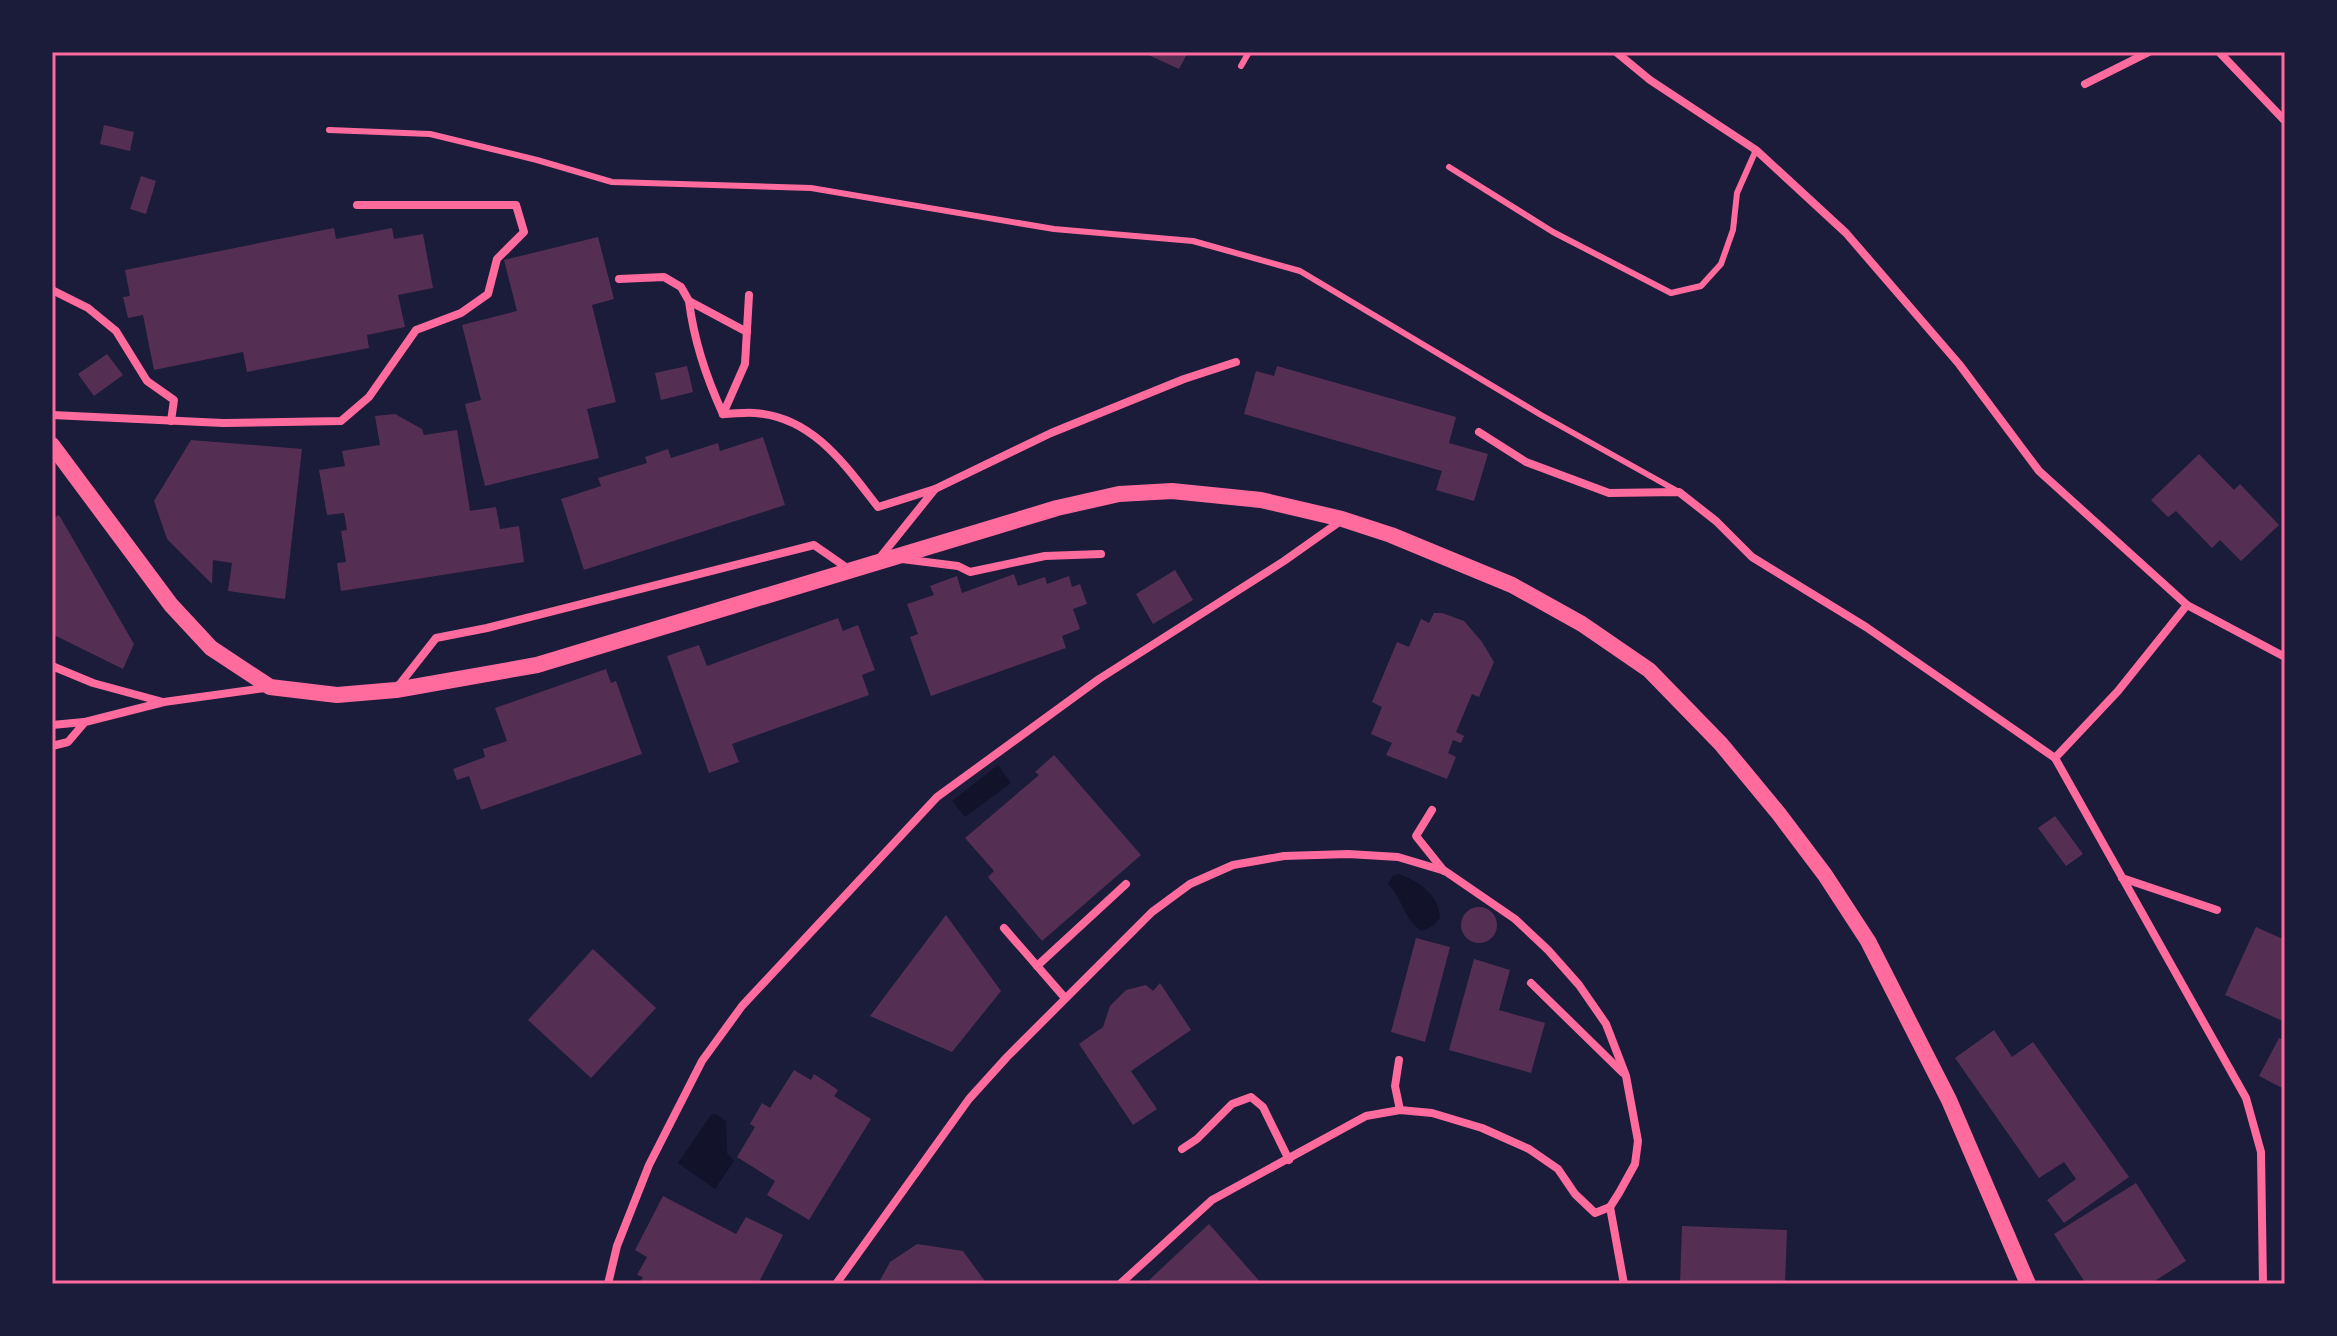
<svg xmlns="http://www.w3.org/2000/svg" width="2337" height="1336" font-family="Spectral,serif">
  <style>
    .water { fill: #12122b }
    .building { fill: #542f53 }
    .lines { fill: none; stroke-linecap: round; stroke-linejoin: round }
    .service { stroke: #ff6b9d; stroke-width: 6 }
    .minor { stroke: #ff6b9d; stroke-width: 8 }
    .secondary { stroke: #ff6b9d; stroke-width: 16 }
    .neatline { fill: none; stroke: #ff6b9d; stroke-width: 3 }
  </style>
  <rect width="100%" height="100%" fill="#1b1b3a"/>
  <g class="water">
    <polygon points="998,765 1011,783 965,817 952,801"/>
    <path d="M1400 874C1420 883 1439 894 1440 918L1433 926 1422 931C1404 920 1403 899 1388 884L1393 876Z"/>
    <polygon points="716,1114 726,1121 727,1153 734,1161 715,1189 678,1163 711,1115"/>
  </g>
  <g class="building">
    <polygon points="1142,52 1183,52 1187,54 1179,69"/>
    <polygon points="104,125 134,132 130,151 100,144"/>
    <polygon points="141,176 156,181 146,214 130,209"/>
    <polygon points="334,228 336,239 392,228 394,239 423,234 433,288 398,295 405,327 367,335 369,348 247,372 243,352 154,370 143,315 128,318 123,297 130,296 125,270"/>
    <polygon points="598,237 614,299 592,305 616,402 587,409 599,458 485,486 465,404 481,400 462,325 517,311 504,260"/>
    <polygon points="107,354 123,375 94,396 78,374"/>
    <polygon points="687,366 693,392 661,400 655,373"/>
    <polygon points="1277,366 1456,417 1449,443 1488,454 1474,501 1436,490 1442,471 1244,414 1256,371 1274,376"/>
    <polygon points="395,414 422,429 424,435 457,430 470,511 496,507 500,529 519,526 524,562 341,591 337,563 346,562 341,531 347,530 344,513 327,515 319,470 345,466 342,451 380,445 375,416"/>
    <polygon points="763,437 785,505 584,570 561,499 601,486 598,478 647,463 645,457 668,449 671,458 718,443 720,451"/>
    <polygon points="191,440 302,449 285,599 228,591 232,563 213,560 212,584 167,539 154,501"/>
    <polygon points="2199,454 2234,490 2240,484 2279,525 2241,561 2220,540 2212,548 2176,511 2168,517 2151,500"/>
    <polygon points="59,515 134,644 123,669 52,634 52,519"/>
    <polygon points="1175,570 1193,600 1153,624 1136,594"/>
    <polygon points="1014,574 1018,586 1045,577 1047,584 1069,576 1072,587 1080,584 1087,604 1073,609 1080,629 1062,636 1066,648 931,696 910,637 918,634 907,604 934,595 930,586 957,576 962,593"/>
    <polygon points="1434,613 1442,613 1464,621 1482,642 1494,662 1479,697 1472,694 1456,732 1464,736 1461,743 1453,740 1448,753 1456,757 1447,779 1386,755 1392,743 1371,734 1382,707 1372,702 1397,642 1409,647 1421,619 1429,623"/>
    <polygon points="838,618 843,631 858,625 875,670 862,675 869,695 732,744 739,762 709,773 667,656 699,645 707,666"/>
    <polygon points="606,669 611,683 616,681 642,754 481,810 469,776 457,780 453,769 485,757 483,749 507,741 495,708"/>
    <polygon points="1054,755 1141,855 1042,941 988,877 994,871 965,838 1039,775 1035,772"/>
    <polygon points="2055,816 2083,854 2066,866 2038,828"/>
    <circle cx="1479" cy="925" r="18"/>
    <polygon points="946,915 1001,991 952,1052 870,1016"/>
    <polygon points="2256,927 2285,940 2285,1022 2225,995"/>
    <polygon points="1416,938 1450,947 1425,1042 1391,1032"/>
    <polygon points="593,949 656,1008 591,1078 528,1020"/>
    <polygon points="1474,959 1510,970 1499,1010 1545,1023 1531,1073 1449,1050"/>
    <polygon points="1160,983 1191,1030 1131,1071 1157,1109 1133,1125 1079,1044 1103,1027 1110,1006 1126,990 1146,985 1153,991"/>
    <polygon points="1994,1030 2012,1057 2033,1042 2129,1177 2064,1223 2047,1200 2076,1179 2064,1162 2039,1178 1955,1058"/>
    <polygon points="2279,1038 2285,1041 2284,1089 2259,1076"/>
    <polygon points="794,1070 811,1080 814,1074 838,1090 834,1096 871,1119 809,1220 767,1195 775,1181 737,1157 755,1127 750,1124 762,1103 770,1108"/>
    <polygon points="2136,1183 2186,1261 2150,1284 2086,1284 2054,1234"/>
    <polygon points="663,1196 736,1234 746,1217 783,1235 758,1284 639,1284 643,1277 637,1275 647,1257 635,1250"/>
    <polygon points="1209,1224 1262,1284 1145,1284"/>
    <polygon points="1682,1226 1787,1230 1785,1284 1680,1284"/>
    <polygon points="917,1244 963,1251 987,1284 878,1284 890,1262"/>
  </g>
  <g class="lines">
    <g class="service">
      <polyline points="1241,66 1249,52"/>
      <polyline points="329,130 430,134 537,160 612,182 811,188 1054,229 1193,241 1300,271 1541,415 1679,492"/>
      <polyline points="1449,167 1553,232 1671,293 1701,286 1721,264 1733,230 1737,193 1756,150"/>
    </g>
    <g class="minor">
      <polyline points="1616,52 1650,80 1756,150 1846,233 1959,364 2039,471 2187,605"/>
      <polyline points="2219,52 2285,121"/>
      <polyline points="2085,84 2149,52"/>
      <polyline points="619,279 664,277 681,287 689,301 747,332"/>
      <polyline points="52,290 88,308 116,331 147,381 174,400 171,421"/>
      <path d="M689 301C694 342 706 377 723 414"/>
      <path d="M723 414C734 414 745 412 755 413 813 417 845 465 878 507L935 489"/>
      <polyline points="723,414 745,364 749,295"/>
      <polyline points="52,415 223,423 341,421 369,397 416,330 461,313 488,294 497,259 524,232 516,205 357,205"/>
      <polyline points="1479,432 1526,462 1609,493 1679,492 1716,521 1752,557 1866,627 2055,758 2118,691 2187,605 2285,657"/>
      <polyline points="902,559 958,566 970,572 1045,556 1101,554"/>
      <polyline points="878,560 935,489 1051,433 1184,379 1236,362"/>
      <polyline points="52,666 93,683 163,702"/>
      <polyline points="396,689 436,638 487,628 814,545 850,570"/>
      <polyline points="52,725 84,722"/>
      <polyline points="52,746 68,742 85,722 164,702 265,688"/>
      <polyline points="2055,758 2246,1098 2261,1152 2263,1284"/>
      <polyline points="1432,810 1416,836 1444,871"/>
      <polyline points="2122,878 2217,910"/>
      <polyline points="1004,928 1065,998"/>
      <polyline points="1037,966 1126,884"/>
      <polyline points="1531,983 1623,1073"/>
      <polyline points="1399,1060 1395,1086 1400,1110"/>
      <polyline points="1182,1149 1197,1139 1232,1104 1251,1097 1263,1107 1289,1160"/>
      <polyline points="1610,1207 1624,1284"/>
      <polyline points="608,1284 617,1246 649,1165 702,1061 742,1006 937,797 1099,679 1284,561 1342,520"/>
      <polyline points="836,1284 969,1099 1007,1057 1152,912 1190,884 1233,865 1284,856 1348,854 1398,857 1445,871 1515,919 1548,950 1579,985 1606,1024 1626,1076 1638,1141 1635,1164 1619,1193 1610,1207 1595,1213 1575,1194 1558,1169 1529,1149 1482,1128 1432,1113 1400,1110 1366,1116 1212,1200 1120,1284"/>
    </g>
    <polyline class="secondary" points="52,445 171,605 211,648 270,687 337,695 396,690 537,665 1057,508 1119,494 1172,491 1261,500 1342,519 1391,535 1512,585 1582,624 1649,670 1721,744 1779,814 1825,875 1868,941 1949,1100 2028,1284"/>
  </g>
  <rect width="2337" height="1336" fill="none" stroke="#1b1b3a" stroke-width="108"/>
  <rect x="54" y="54" width="2229" height="1228" class="neatline"/>
</svg>
